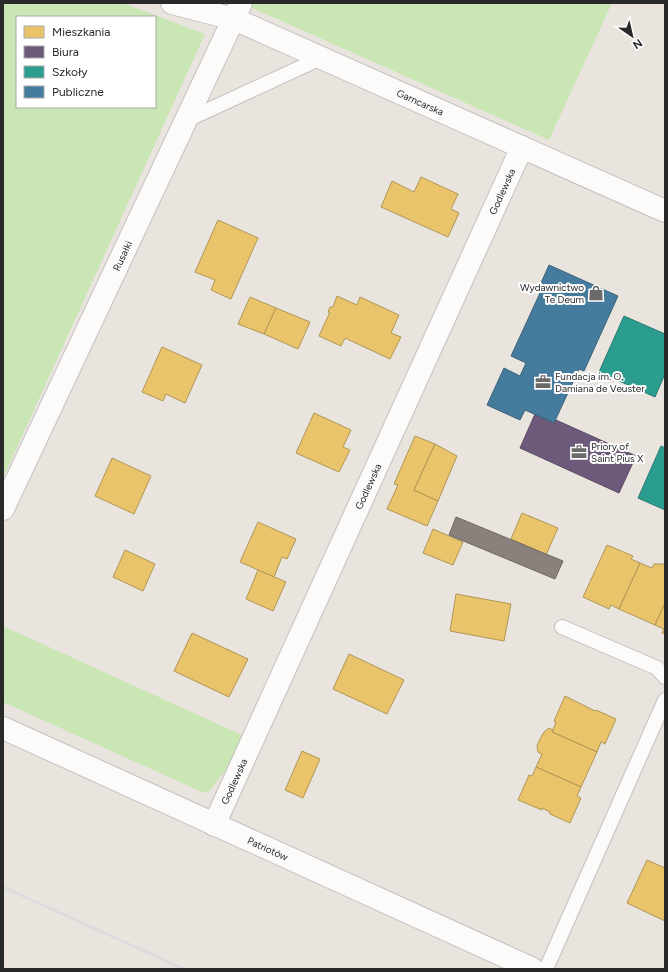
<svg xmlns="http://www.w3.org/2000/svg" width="668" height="972" font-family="Figtree,sans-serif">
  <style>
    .green { fill: #c9e6b4; fill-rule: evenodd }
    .homes { fill: #e9c46a; stroke: #af9656 }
    .offices { fill: #6d597a; stroke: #594b62 }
    .schools { fill: #2a9d8f; stroke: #2a7a70 }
    .public { fill: #457b9d; stroke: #3d627a }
    .industry { fill: #8a817c; stroke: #6d6763 }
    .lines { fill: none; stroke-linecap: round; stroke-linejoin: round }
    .lane-casing { stroke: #c2c0c0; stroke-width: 16 }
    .street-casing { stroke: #c2c0c0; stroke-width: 24 }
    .secondary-casing { stroke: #c2c0c0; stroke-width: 24 }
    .lane { stroke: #fcfbfa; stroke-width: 14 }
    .street { stroke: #fcfbfa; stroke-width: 22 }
    .secondary { stroke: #fcfbfa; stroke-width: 22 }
    .rail { stroke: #dcdcde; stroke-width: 3 }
    .labels { text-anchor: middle; stroke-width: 4; stroke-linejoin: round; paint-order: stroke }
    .street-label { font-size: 10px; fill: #292929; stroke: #fff }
    .poi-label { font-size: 10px; fill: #292929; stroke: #fff; text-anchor: start }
  </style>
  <rect width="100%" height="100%" fill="#e9e4de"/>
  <g class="green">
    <path d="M3 3H123L205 34 3 478ZM17 17H155V107H17Z"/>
    <polygon points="241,3 612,3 549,140"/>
    <polygon points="3,626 242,735 229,766 209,791 204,793 3,702"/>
  </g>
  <g class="homes">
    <polygon points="421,177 458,194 451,209 459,213 448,237 381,207 392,181 414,192"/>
    <polygon points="218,220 258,238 231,299 211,290 215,280 195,272"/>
    <polygon points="337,296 357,305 360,297 399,315 391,333 401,337 390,359 345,338 341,346 319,336 330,312 328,312 330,307 333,307"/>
    <polygon points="250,297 276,308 264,334 238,324"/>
    <polygon points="276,308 310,322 298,349 264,334"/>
    <polygon points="162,347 202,365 185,403 166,394 163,401 142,392"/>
    <polygon points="314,413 351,430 343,447 350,450 339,472 296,453"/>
    <polygon points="415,436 435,444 414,490 438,501 427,526 387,509 398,485 394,484"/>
    <polygon points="435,444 457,456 438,501 414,490"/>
    <polygon points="112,458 151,476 134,514 95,496"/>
    <polygon points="522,513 558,528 546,555 511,539"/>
    <polygon points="258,522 296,539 287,559 282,557 274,577 240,562"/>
    <polygon points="433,529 463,542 453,565 423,553"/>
    <polygon points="607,545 633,556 631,559 640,563 619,609 611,605 609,609 583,597"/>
    <polygon points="125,550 155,564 143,591 113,577"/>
    <polygon points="640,563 652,568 654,564 665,564 665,603 655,625 619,609"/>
    <polygon points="258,570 286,582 273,611 246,599"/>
    <polygon points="456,594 511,604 504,641 450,631"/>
    <polygon points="665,603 665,634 662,633 664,629 655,625"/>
    <polygon points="192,633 248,659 229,697 174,671"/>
    <polygon points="349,654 404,680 387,714 333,689"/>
    <polygon points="565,696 595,711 596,710 616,719 605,744 601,742 597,752 552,732 556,722 554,721"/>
    <polygon points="549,728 553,730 552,732 597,752 581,787 536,767 542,754 538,752 537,746 539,741 544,732"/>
    <polygon points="302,751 320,759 303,798 285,790"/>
    <polygon points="536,767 581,787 577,796 581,798 570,823 550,814 550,812 542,808 542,810 518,800 529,775 532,776"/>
    <polygon points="647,860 665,868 665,921 627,903"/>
  </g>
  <polygon class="offices" points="535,414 554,423 556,420 636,456 619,493 520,448"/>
  <g class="schools">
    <polygon points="624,316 665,334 665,374 655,397 599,372"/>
    <polygon points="661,446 665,448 665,510 638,498"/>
  </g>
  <polygon class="public" points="549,265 618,296 584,371 579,369 554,423 525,410 520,420 487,405 504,368 520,376 526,363 511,356 540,293 537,292"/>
  <polygon class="industry" points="456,517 563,561 555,579 449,535"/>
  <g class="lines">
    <defs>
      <g id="lane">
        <polyline points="187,120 321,58"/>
        <polyline points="562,627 657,668 665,677"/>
        <polyline points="546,969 665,700"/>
      </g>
      <g id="street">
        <path id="s1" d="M172 3 234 19 665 211"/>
        <path id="s2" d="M3 509 241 3"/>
        <path id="s3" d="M214 825 522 147"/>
      </g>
      <g id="secondary">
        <path id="s4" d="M3 728 533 969"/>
      </g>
    </defs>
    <use href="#lane" class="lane-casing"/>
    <use href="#street" class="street-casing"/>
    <use href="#secondary" class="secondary-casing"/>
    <use href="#lane" class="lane"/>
    <use href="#street" class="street"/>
    <use href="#secondary" class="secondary"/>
    <polyline class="rail" points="3,887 184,969"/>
  </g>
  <defs>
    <symbol id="shop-bare" viewBox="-9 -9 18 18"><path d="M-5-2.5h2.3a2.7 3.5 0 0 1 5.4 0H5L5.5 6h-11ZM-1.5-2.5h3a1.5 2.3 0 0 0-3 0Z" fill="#6c6a68" stroke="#fff" stroke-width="2.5" paint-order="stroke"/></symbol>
    <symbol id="office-bare" viewBox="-9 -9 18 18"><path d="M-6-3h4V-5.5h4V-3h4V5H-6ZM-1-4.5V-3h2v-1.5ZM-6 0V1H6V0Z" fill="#6c6a68" stroke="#fff" stroke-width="2.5" paint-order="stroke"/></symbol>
  </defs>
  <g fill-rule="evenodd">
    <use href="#shop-bare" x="585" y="282" width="22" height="22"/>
    <use href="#office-bare" x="532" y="371" width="22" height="22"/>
    <use href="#office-bare" x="568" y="441" width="22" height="22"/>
  </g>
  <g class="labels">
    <g class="street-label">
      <text dy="4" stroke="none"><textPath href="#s1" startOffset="268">Garncarska</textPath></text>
      <text dy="4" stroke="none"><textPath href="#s3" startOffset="696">Godlewska</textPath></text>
      <text dy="4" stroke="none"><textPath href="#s2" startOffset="280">Rusałki</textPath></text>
      <text dy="4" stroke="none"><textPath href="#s3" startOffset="372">Godlewska</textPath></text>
      <text dy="4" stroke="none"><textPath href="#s3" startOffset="48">Godlewska</textPath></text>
      <text dy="4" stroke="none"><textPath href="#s4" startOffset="291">Patriotów</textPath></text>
    </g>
    <g class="poi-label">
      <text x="584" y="291" text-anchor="end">Wydawnictwo<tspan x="584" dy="12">Te Deum</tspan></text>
      <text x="555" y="380">Fundacja im. O.<tspan x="555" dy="12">Damiana de Veuster</tspan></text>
      <text x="591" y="450">Priory of<tspan x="591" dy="12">Saint Pius X</tspan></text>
    </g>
  </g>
  <rect width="668" height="972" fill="none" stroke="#292929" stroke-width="8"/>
  <rect x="16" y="16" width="140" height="92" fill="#ffffff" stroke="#a9a9a9"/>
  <rect x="24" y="26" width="20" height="12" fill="#e9c46a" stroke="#a9a9a9"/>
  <text x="52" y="36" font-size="12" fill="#292929">Mieszkania</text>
  <rect x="24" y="46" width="20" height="12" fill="#6d597a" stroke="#a9a9a9"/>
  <text x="52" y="56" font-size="12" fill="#292929">Biura</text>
  <rect x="24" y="66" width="20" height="12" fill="#2a9d8f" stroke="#a9a9a9"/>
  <text x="52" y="76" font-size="12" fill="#292929">Szkoły</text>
  <rect x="24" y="86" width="20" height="12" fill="#457b9d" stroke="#a9a9a9"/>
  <text x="52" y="96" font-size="12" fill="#292929">Publiczne</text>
  <g transform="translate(632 36) rotate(146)" stroke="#ffffff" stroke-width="3" paint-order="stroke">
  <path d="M0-3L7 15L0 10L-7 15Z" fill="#292929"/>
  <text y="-6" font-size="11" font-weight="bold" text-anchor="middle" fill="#292929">N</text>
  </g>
</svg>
